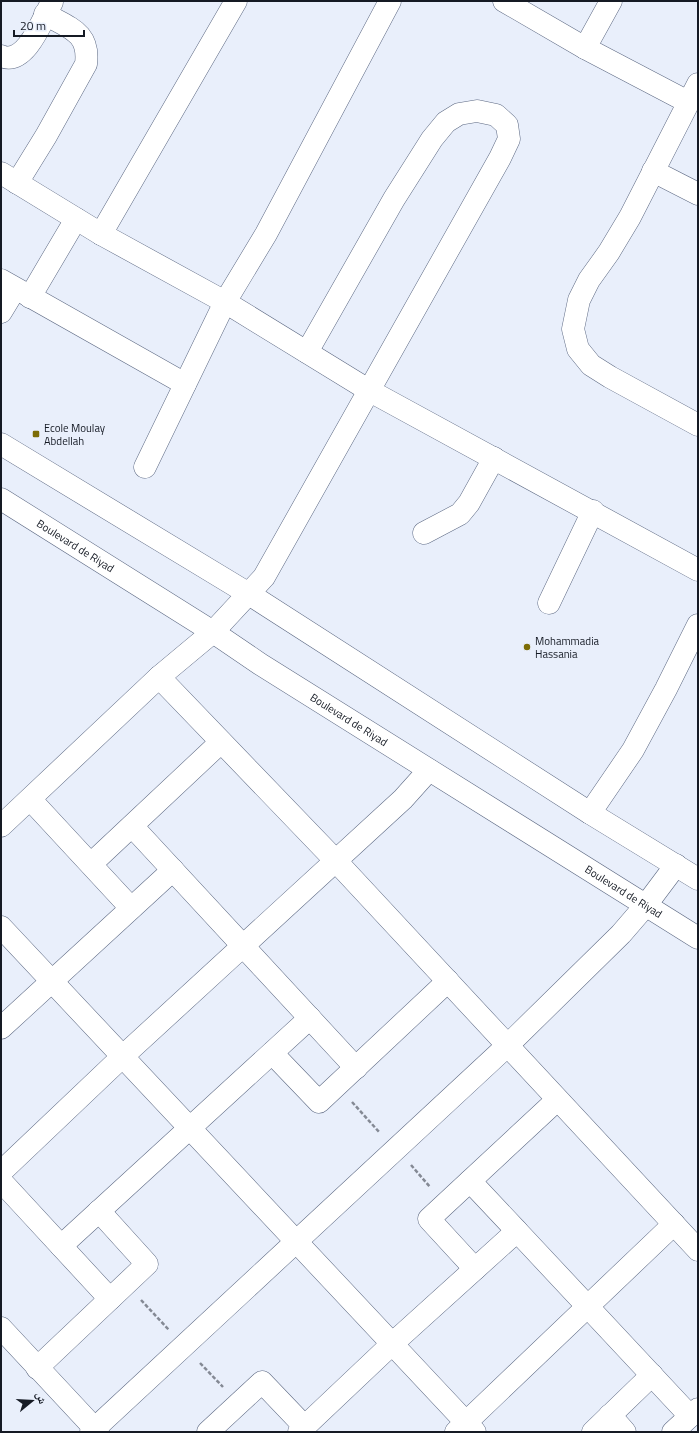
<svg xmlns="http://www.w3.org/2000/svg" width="699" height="1433" font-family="'Titillium Web','Noto Naskh Arabic',sans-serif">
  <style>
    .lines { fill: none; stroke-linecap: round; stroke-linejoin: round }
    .minor-casing { stroke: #5d6983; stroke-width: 23 }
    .major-casing { stroke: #5d6983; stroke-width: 23 }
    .path { stroke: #848994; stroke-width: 2.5; stroke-dasharray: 4 2; stroke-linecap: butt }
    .minor { stroke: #fff; stroke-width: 22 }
    .major { stroke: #fff; stroke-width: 22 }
    .poi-dot { fill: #7c6c06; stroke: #e9effb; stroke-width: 1.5 }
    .labels { text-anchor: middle; stroke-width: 4; stroke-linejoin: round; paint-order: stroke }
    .poi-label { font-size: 11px; fill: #151a24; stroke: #e9effb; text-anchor: start }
    .street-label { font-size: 11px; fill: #151a24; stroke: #e9effb }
  </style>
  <rect width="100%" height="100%" fill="#e9effb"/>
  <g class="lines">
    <defs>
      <g id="minor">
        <polyline points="504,1 585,48 688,102"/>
        <polyline points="585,48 611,1"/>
        <path d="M1 56C26 67 43 18 52 2"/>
        <polyline points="698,84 630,217 609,252 589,280 579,300 573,329 578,349 591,365 610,377 698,425"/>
        <polyline points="653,171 698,194"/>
        <polyline points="1,173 101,234 225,302 370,391 698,570"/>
        <path d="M17 183 46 136 86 64C90 32 69 28 45 14"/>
        <polyline points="101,234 236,1"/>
        <polyline points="1,280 185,384"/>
        <polyline points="30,297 76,219"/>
        <polyline points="1,312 15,289"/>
        <polyline points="145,467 225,302 266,234 390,1"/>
        <polyline points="424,533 460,514 469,503 494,458"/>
        <polyline points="549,603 593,511"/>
        <polyline points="159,677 335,860 698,1250"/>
        <polyline points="30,799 131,908"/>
        <polyline points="590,813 633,750 666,689 698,625"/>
        <polyline points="1,826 159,677 213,632 264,577 500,158 509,139 507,125 496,115 477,111 459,114 446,122 432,139 394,199 307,352"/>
        <polyline points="132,826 356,1068"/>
        <polyline points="91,864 221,742"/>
        <polyline points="1,927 475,1432"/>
        <polyline points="1,1028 173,870"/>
        <polyline points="272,1053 319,1102 448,981"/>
        <polyline points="1,1172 122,1057 403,799 429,770"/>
        <polyline points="1,1181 110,1299"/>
        <polyline points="470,1181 517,1231"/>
        <polyline points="61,1246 310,1018"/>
        <polyline points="475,1269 429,1219 557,1100"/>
        <polyline points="1,1328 98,1432"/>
        <polyline points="37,1368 147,1264 99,1211"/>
        <polyline points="610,1415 625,1432"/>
        <polyline points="91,1432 508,1045 621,934 646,905 676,865"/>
        <polyline points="208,1432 262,1382 305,1427"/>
        <polyline points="299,1432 392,1344 517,1231 690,1416"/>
        <polyline points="456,1432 674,1224"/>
        <polyline points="593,1432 652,1375"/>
        <polyline points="673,1432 698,1409"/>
      </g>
      <g id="major">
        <polyline points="1,444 249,594 590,813 698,879"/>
        <path id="s1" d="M1 499 213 632 260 664 698 938"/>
      </g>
    </defs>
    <use href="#minor" class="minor-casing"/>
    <use href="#major" class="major-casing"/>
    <g class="path">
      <polyline points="352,1102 380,1133"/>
      <polyline points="411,1165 430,1187"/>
      <polyline points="141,1300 169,1330"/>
      <polyline points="200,1363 223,1387"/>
    </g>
    <use href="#minor" class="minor"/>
    <use href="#major" class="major"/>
  </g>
  <g class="poi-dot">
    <rect x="32" y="430" width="8" height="8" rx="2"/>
    <circle cx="527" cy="647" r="4"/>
  </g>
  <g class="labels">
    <g class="poi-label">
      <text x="44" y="432">Ecole Moulay<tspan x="44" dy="13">Abdellah</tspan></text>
      <text x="535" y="645">Mohammadia<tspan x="535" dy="13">Hassania</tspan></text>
    </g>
    <g class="street-label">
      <text dy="4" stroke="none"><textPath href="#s1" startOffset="88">Boulevard de Riyad</textPath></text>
      <text dy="4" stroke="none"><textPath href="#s1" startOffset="412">Boulevard de Riyad</textPath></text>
      <text dy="4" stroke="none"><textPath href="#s1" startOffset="736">Boulevard de Riyad</textPath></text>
    </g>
  </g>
  <rect width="699" height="1433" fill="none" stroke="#151a24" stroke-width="4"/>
  <g transform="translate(32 1401) rotate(72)" stroke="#e9effb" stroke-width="3" paint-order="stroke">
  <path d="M0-3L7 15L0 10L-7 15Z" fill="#151a24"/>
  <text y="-6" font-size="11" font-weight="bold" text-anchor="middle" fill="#151a24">ش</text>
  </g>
  <path d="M14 30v6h70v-6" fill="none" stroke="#151a24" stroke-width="2"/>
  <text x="20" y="30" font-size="12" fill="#151a24" stroke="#e9effb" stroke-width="3" paint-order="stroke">20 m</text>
</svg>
